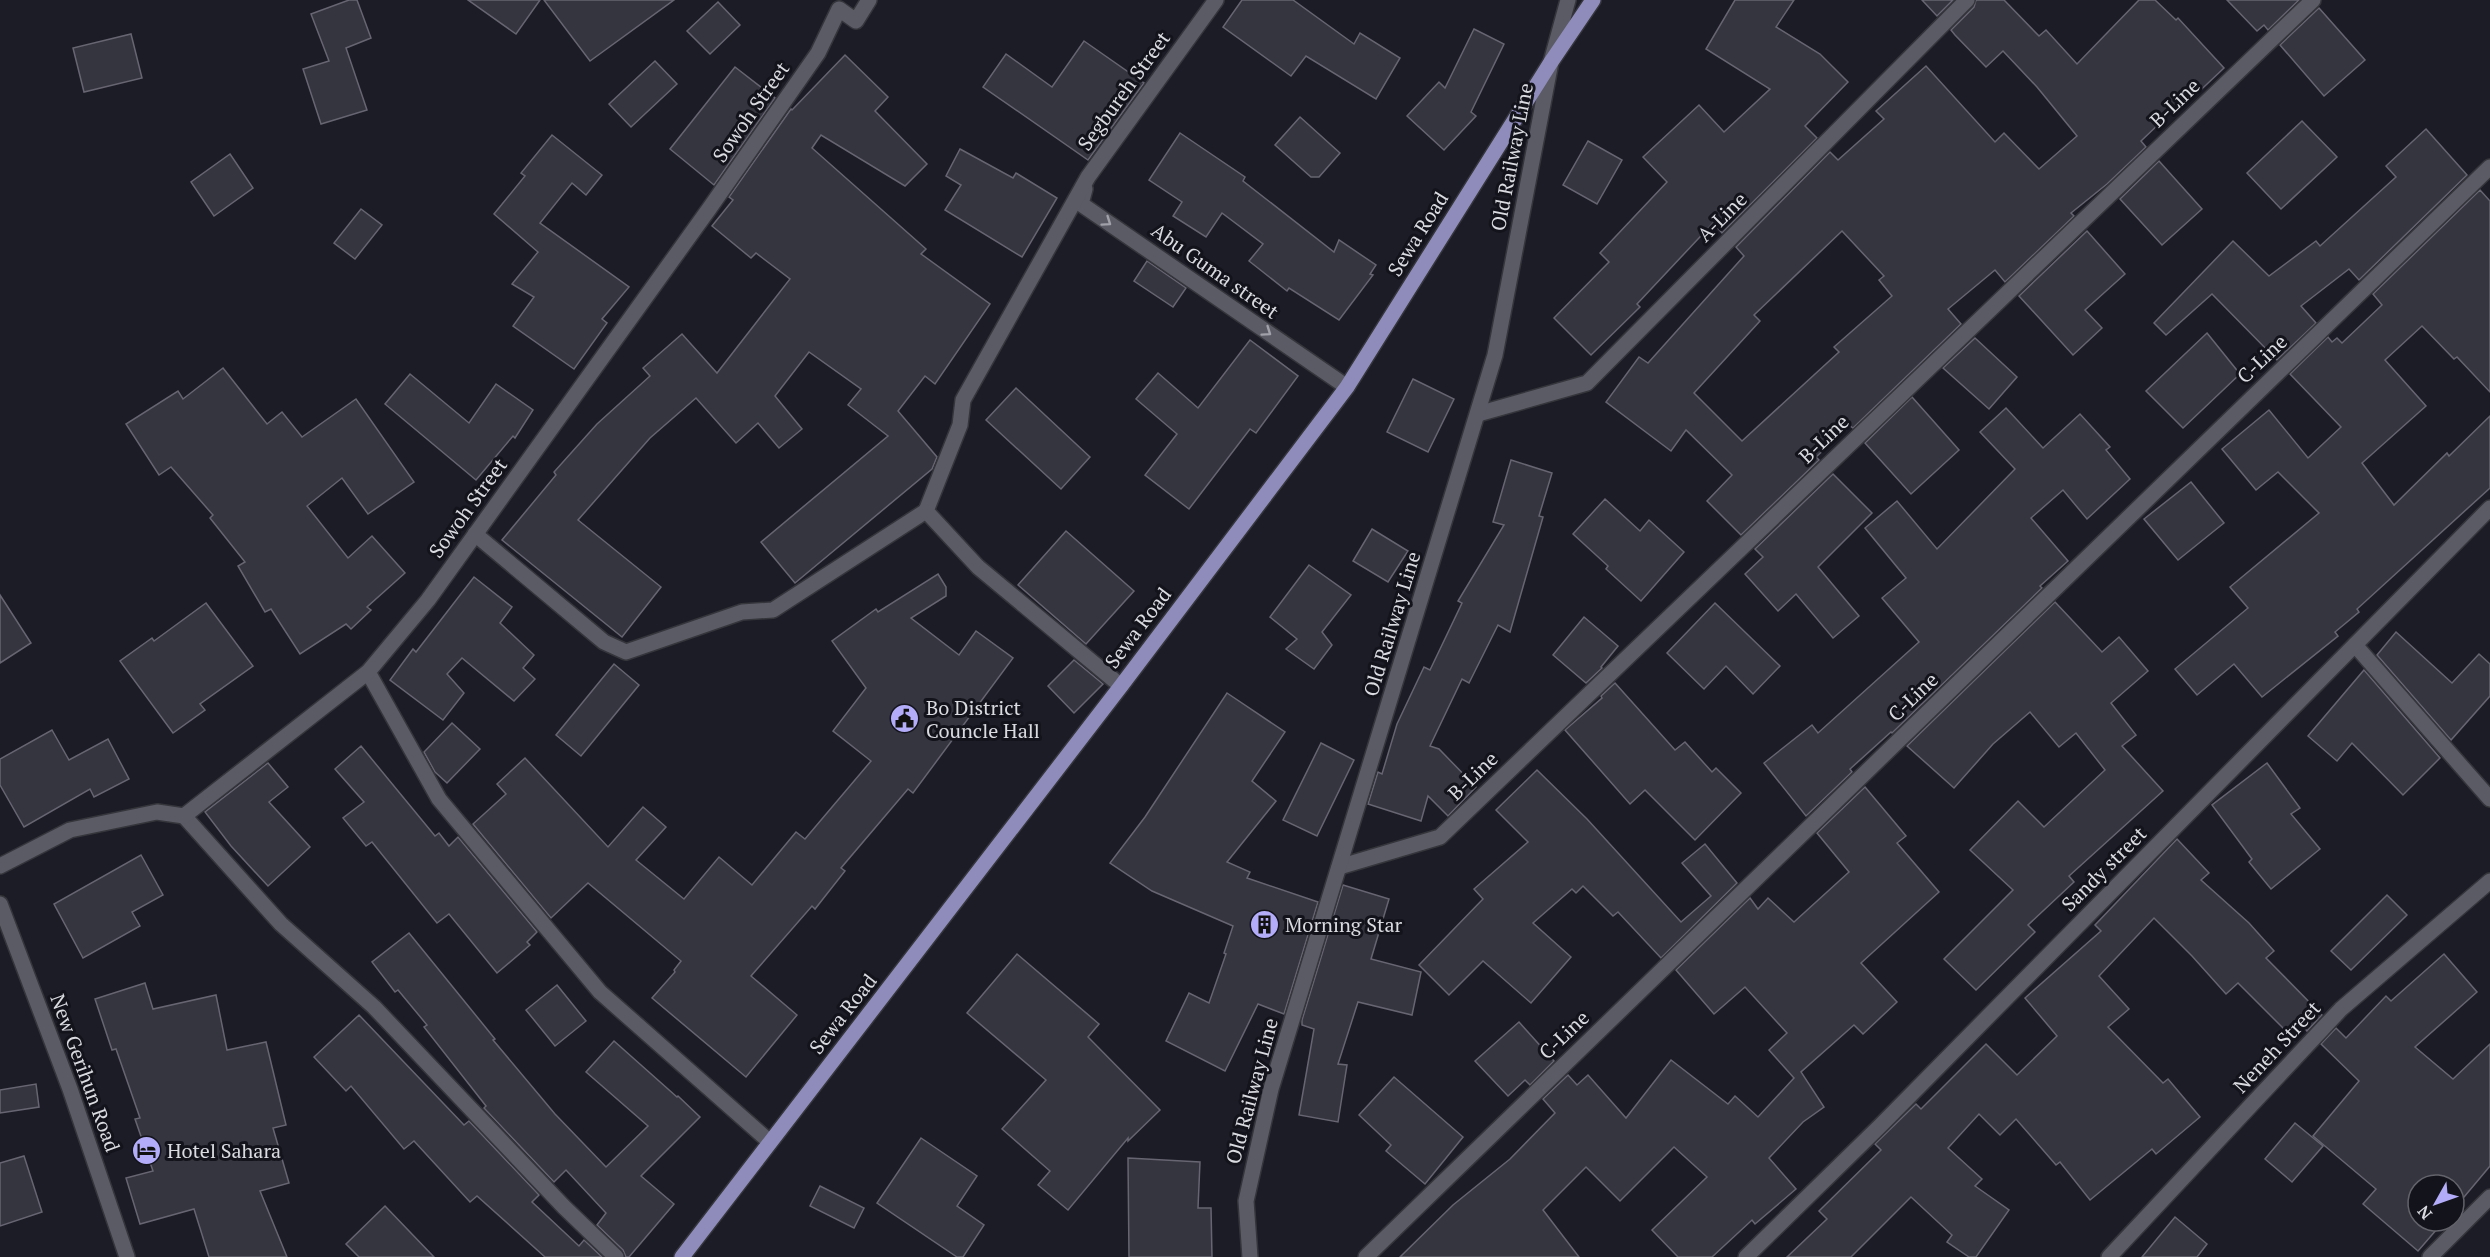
<svg xmlns="http://www.w3.org/2000/svg" width="2490" height="1257" font-family="'PT Serif',serif">
  <style>
    .building { fill: #35353f; stroke: #666571; stroke-width: 1.5; fill-rule: evenodd }
    .lines { fill: none; stroke-linecap: round; stroke-linejoin: round }
    .street-casing { stroke: #35353c; stroke-width: 18 }
    .secondary-casing { stroke: #35353c; stroke-width: 18 }
    .primary-casing { stroke: #35353c; stroke-width: 18 }
    .street { stroke: #5b5b66; stroke-width: 15 }
    .secondary { stroke: #5b5b66; stroke-width: 15 }
    .primary { stroke: #8f8cbb; stroke-width: 15 }
    .oneway { stroke: #a1a1aa }
    .labels { text-anchor: middle; stroke-width: 6; stroke-linejoin: round; paint-order: stroke }
    .street-label { font-size: 20px; fill: #dadae1; stroke: #13131c }
    .poi-label { font-size: 20px; fill: #dadae1; stroke: #13131c; text-anchor: start }
  </style>
  <rect width="100%" height="100%" fill="#1c1c26"/>
  <g class="building">
    <polygon points="349,0 357,0 371,38 346,48 367,110 321,124 303,69 329,61 311,14"/>
    <polygon points="468,0 540,0 516,34"/>
    <polygon points="544,0 674,0 590,61"/>
    <polygon points="1242,0 1293,0 1354,44 1360,33 1400,58 1376,99 1306,56 1291,76 1223,27"/>
    <polygon points="1735,0 1794,0 1776,27 1820,54 1848,82 1805,126 1817,138 1722,233 1713,223 1637,304 1640,307 1591,355 1554,318 1609,262 1600,253 1667,182 1643,157 1699,105 1724,132 1770,89 1706,49"/>
    <polygon points="1922,0 1953,0 1937,16"/>
    <path d="M1976 0H2004L2039 36 2046 30 2077 64 2139 0H2155L2176 20 2178 18 2224 68 2188 102 2185 99 2141 141 2146 147 2107 184 2071 213 2074 216 2005 282 1995 270 1948 309 1961 324 1853 428 1850 426 1816 457 1819 460 1741 535 1707 501 1732 475 1686 430 1671 451 1606 402 1639 357 1648 363 1744 256 1736 247 1830 152 1838 160 1884 119 1876 111 1926 66 1995 142 2004 133 2039 169 2077 136 2037 87 2003 51 1986 67 1955 35 1951 30 1974 7ZM1842 231 1884 276 1879 280 1892 296 1834 347 1839 352 1742 441 1694 393 1760 321 1754 315Z"/>
    <polygon points="2227,0 2299,0 2268,30 2264,25 2257,31"/>
    <polygon points="718,2 740,25 710,54 687,31"/>
    <polygon points="2319,8 2365,60 2324,96 2280,45"/>
    <polygon points="1474,29 1504,44 1471,112 1476,116 1444,150 1407,116 1439,82 1445,88"/>
    <polygon points="131,34 142,78 84,92 73,48"/>
    <polygon points="1084,41 1144,83 1088,160 983,87 1006,54 1052,87"/>
    <polygon points="845,55 888,97 875,111 927,164 905,186 821,135 812,148 926,249 921,254 990,304 935,384 925,376 898,411 937,457 932,469 795,583 761,542 888,436 848,405 861,389 809,352 775,396 802,429 779,448 758,423 736,443 696,398 650,438 578,520 661,587 622,637 502,540 556,475 554,472 597,424 650,376 643,368 682,334 717,373 790,279 756,253 751,258 712,226 733,200 729,197 791,109 792,110"/>
    <polygon points="655,61 677,84 631,127 609,104"/>
    <polygon points="735,67 775,98 714,185 670,149"/>
    <polygon points="1300,117 1340,153 1319,177 1311,177 1275,145"/>
    <polygon points="2302,121 2337,157 2281,209 2247,173"/>
    <polygon points="2426,129 2467,175 2359,280 2349,269 2301,306 2316,323 2277,360 2212,294 2166,335 2154,323 2233,241 2269,276 2316,241 2320,246 2396,177 2386,166"/>
    <polygon points="1180,133 1245,177 1243,181 1334,252 1339,240 1376,265 1370,274 1373,275 1339,320 1289,288 1287,291 1249,261 1263,244 1222,213 1206,237 1173,216 1182,202 1149,180"/>
    <polygon points="552,135 602,175 586,195 572,183 540,223 629,287 602,319 607,323 574,369 513,326 534,297 512,284 538,252 494,214 525,176 521,173"/>
    <polygon points="1588,141 1622,160 1597,204 1563,185"/>
    <polygon points="960,149 1013,178 1016,173 1057,198 1022,257 945,210 961,185 946,176"/>
    <polygon points="230,154 253,188 214,216 191,182"/>
    <polygon points="2159,161 2202,209 2162,245 2120,199"/>
    <polygon points="2480,190 2490,201 2490,392 2457,357 2454,359 2422,326 2385,360 2426,406 2362,463 2394,505 2447,453 2449,456 2490,416 2490,488 2357,609 2359,612 2335,632 2338,636 2262,697 2234,664 2197,695 2175,669 2248,608 2230,587 2319,513 2278,472 2256,490 2222,449 2269,410 2308,458 2341,427 2290,374 2328,337 2332,342 2337,338 2342,343 2382,305 2373,294"/>
    <polygon points="361,209 382,225 355,259 334,243"/>
    <polygon points="2087,231 2125,274 2085,310 2102,328 2073,355 2019,296"/>
    <polygon points="1147,261 1186,288 1173,307 1134,281"/>
    <polygon points="2207,333 2240,374 2183,428 2146,391"/>
    <polygon points="1975,338 2017,377 1989,409 1943,368"/>
    <polygon points="1250,340 1298,376 1256,433 1250,429 1189,509 1145,475 1177,434 1136,399 1158,373 1198,408"/>
    <polygon points="223,368 267,424 282,412 302,437 356,399 414,482 368,514 342,478 307,506 348,558 372,536 405,573 367,607 371,610 351,629 346,624 300,654 271,609 265,612 238,566 245,562 210,518 213,515 171,467 159,475 126,424 178,391 183,399"/>
    <polygon points="410,374 469,423 496,384 533,410 515,438 513,436 476,480 385,404"/>
    <polygon points="1413,379 1454,399 1428,452 1387,432"/>
    <polygon points="1016,388 1090,457 1061,489 986,420"/>
    <polygon points="1912,397 1959,450 1911,494 1865,443"/>
    <polygon points="2006,408 2043,448 2080,414 2110,447 2106,450 2130,479 2087,519 2063,490 2031,518 2068,561 2040,586 2042,588 1892,733 1891,732 1850,769 1852,772 1806,816 1764,763 1812,725 1818,733 1919,642 1882,598 1906,578 1865,528 1897,501 1937,549 2015,469 1980,432"/>
    <polygon points="1511,460 1552,473 1539,516 1543,517 1510,632 1498,625 1469,683 1462,679 1430,746 1439,749 1476,787 1448,816 1428,796 1421,821 1368,804 1378,772 1382,774 1397,724 1424,667 1430,670 1462,603 1458,601 1504,525 1493,522"/>
    <polygon points="1833,474 1872,513 1818,567 1859,616 1833,638 1796,594 1778,611 1745,574 1763,557 1755,549"/>
    <polygon points="2191,482 2224,523 2178,560 2144,519"/>
    <polygon points="1605,499 1640,531 1649,520 1684,552 1641,601 1606,569 1608,566 1573,534"/>
    <polygon points="1372,529 1408,551 1388,582 1353,561"/>
    <polygon points="1066,531 1134,591 1086,644 1018,585"/>
    <polygon points="1309,565 1351,595 1322,632 1332,645 1314,669 1286,649 1297,639 1270,617"/>
    <polygon points="938,574 946,587 946,596 911,618 959,655 976,631 1013,658 913,793 908,789 841,868 845,871 815,909 812,906 751,976 797,1015 746,1077 652,998 675,972 674,970 681,961 588,883 551,918 473,824 506,794 497,784 525,758 608,847 643,807 666,827 636,860 684,899 719,857 752,885 796,832 805,839 871,761 833,731 866,688 832,641 876,609 878,612"/>
    <polygon points="474,577 512,607 500,623 534,655 523,668 535,679 514,701 462,658 447,674 464,693 443,720 390,680 413,649 416,652"/>
    <polygon points="0,595 31,643 0,663"/>
    <polygon points="2055,602 2102,652 2119,637 2148,671 2111,703 2136,735 2122,746 2163,791 2069,876 2074,882 2028,925 2035,932 1976,990 1944,959 2013,890 1970,850 2018,801 2044,827 2105,770 2076,733 2059,747 2030,712 1993,744 1954,788 1907,746"/>
    <polygon points="206,603 253,666 200,704 205,710 173,733 120,661 152,638 154,641"/>
    <polygon points="1715,603 1780,666 1753,694 1726,666 1704,689 1667,653"/>
    <polygon points="1584,617 1618,646 1601,667 1602,668 1586,683 1553,655"/>
    <polygon points="2396,632 2452,683 2479,654 2490,664 2490,696 2451,740 2377,655"/>
    <polygon points="1074,660 1103,684 1074,713 1048,686"/>
    <polygon points="614,664 639,685 581,756 556,735"/>
    <polygon points="2364,670 2440,758 2403,795 2352,743 2337,761 2308,736"/>
    <polygon points="1615,683 1675,750 1685,742 1712,772 1716,768 1741,793 1695,840 1645,790 1630,804 1565,730 1602,698 1601,696"/>
    <polygon points="1227,693 1285,732 1252,781 1276,801 1227,862 1250,872 1247,878 1318,902 1284,1014 1258,1004 1225,1071 1166,1041 1189,993 1209,1003 1226,954 1224,953 1233,926 1152,891 1110,863 1145,817"/>
    <polygon points="452,723 480,749 447,783 435,772 424,752"/>
    <polygon points="52,730 69,760 108,739 129,779 94,797 90,789 24,827 0,785 0,759"/>
    <polygon points="1321,743 1354,760 1317,836 1283,820"/>
    <polygon points="361,746 435,836 439,833 449,846 458,837 537,932 527,942 530,945 497,973 449,914 437,923 372,842 366,846 343,818 364,802 335,769"/>
    <polygon points="268,763 288,787 269,802 310,847 268,886 231,846 205,812"/>
    <polygon points="2267,763 2300,808 2291,814 2320,849 2271,889 2249,862 2252,859 2212,805"/>
    <polygon points="1537,770 1587,819 1681,922 1711,896 1682,863 1705,844 1737,883 1661,958 1618,912 1613,916 1583,886 1576,893 1572,889 1533,923 1571,957 1531,1003 1483,961 1449,995 1419,965 1483,899 1474,889 1528,842 1496,810"/>
    <polygon points="1865,787 1906,836 1897,843 1939,892 1861,963 1897,1002 1863,1034 1854,1025 1801,1072 1824,1107 1803,1122 1769,1158 1796,1189 1755,1224 1752,1220 1712,1257 1678,1257 1652,1230 1707,1177 1674,1147 1620,1201 1586,1167 1543,1210 1579,1257 1400,1257 1453,1205 1510,1159 1555,1113 1543,1099 1568,1075 1577,1085 1588,1075 1626,1118 1671,1060 1728,1104 1735,1096 1758,1117 1794,1078 1769,1050 1787,1033 1745,987 1714,1014 1676,970 1750,898 1758,909 1768,898 1794,922 1849,872 1817,833"/>
    <polygon points="2177,839 2209,873 2201,880 2249,923 2274,951 2266,958 2322,1015 2307,1031 2304,1027 2293,1038 2238,983 2226,994 2192,956 2154,918 2099,976 2129,1009 2108,1027 2163,1083 2168,1079 2200,1117 2156,1154 2152,1149 2090,1200 2060,1162 2056,1165 2016,1119 2000,1135 1979,1114 1948,1148 1982,1179 1975,1186 2009,1210 1976,1257 1969,1257 1947,1242 1952,1235 1911,1197 1851,1257 1787,1257 1827,1219 1819,1211 1881,1150 1875,1144 1916,1104 1921,1109 1986,1044 2017,1075 2057,1036 2025,998 2101,931 2095,925"/>
    <polygon points="141,855 163,895 132,912 140,926 83,958 54,904"/>
    <polygon points="1343,885 1389,899 1371,959 1421,972 1412,1015 1358,1002 1338,1064 1347,1065 1338,1122 1299,1115 1314,1029 1302,1025 1302,1020"/>
    <polygon points="2387,895 2407,915 2351,970 2331,951"/>
    <polygon points="409,933 495,1039 493,1040 555,1114 606,1167 648,1126 586,1072 614,1041 677,1097 678,1096 700,1117 641,1176 674,1204 629,1257 626,1257 623,1250 597,1225 606,1213 566,1170 554,1182 484,1108 486,1106 424,1027 427,1025 398,990 395,992 372,962"/>
    <polygon points="1017,954 1099,1024 1088,1037 1160,1110 1128,1141 1128,1138 1068,1210 1038,1185 1050,1171 1002,1129 1046,1080 967,1013"/>
    <polygon points="2444,954 2477,992 2415,1047 2453,1079 2490,1044 2490,1166 2454,1209 2454,1185 2418,1185 2418,1221 2444,1221 2418,1251 2363,1204 2376,1189 2313,1136 2359,1081 2321,1044 2336,1028 2346,1038 2386,996 2391,1001"/>
    <polygon points="145,983 153,1009 216,995 227,1050 266,1042 286,1125 273,1128 289,1183 260,1191 287,1257 209,1257 194,1209 140,1224 126,1178 153,1171 135,1119 140,1118 116,1049 112,1050 95,999"/>
    <polygon points="557,985 586,1021 555,1046 526,1010"/>
    <polygon points="359,1015 464,1125 469,1121 539,1195 532,1202 579,1246 584,1240 602,1257 545,1257 477,1196 470,1202 414,1141 404,1149 351,1086 346,1091 314,1057"/>
    <polygon points="1519,1022 1554,1061 1530,1085 1525,1080 1508,1096 1475,1061"/>
    <polygon points="1394,1077 1463,1137 1425,1184 1386,1151 1391,1145 1359,1115"/>
    <polygon points="36,1084 39,1107 0,1113 0,1090"/>
    <polygon points="2295,1123 2323,1146 2292,1182 2265,1159"/>
    <polygon points="921,1138 977,1176 957,1206 984,1225 963,1257 957,1257 877,1203"/>
    <polygon points="24,1156 42,1212 0,1226 0,1163"/>
    <polygon points="1128,1158 1200,1162 1198,1208 1211,1208 1212,1257 1129,1257"/>
    <polygon points="820,1186 864,1208 854,1228 810,1206"/>
    <polygon points="385,1206 434,1257 359,1257 346,1244"/>
    <polygon points="2175,1217 2207,1244 2197,1257 2142,1257"/>
  </g>
  <g class="lines">
    <defs>
      <g id="street">
        <polyline points="1085,189 1081,204 1347,387"/>
        <polyline points="1478,414 1587,383 1967,0"/>
        <polyline points="475,534 604,642 626,652 742,612 773,610 926,511"/>
        <polyline points="2355,645 2490,799"/>
        <polyline points="368,672 439,799 600,992 770,1142"/>
        <polyline points="1121,686 978,567 926,511 960,425 963,400 1088,177 1216,0"/>
        <polyline points="184,816 281,924 374,1007 564,1207 616,1257"/>
        <polyline points="0,866 70,830 157,812 184,816 368,672 428,600 709,209 818,53 839,9 856,21 869,0"/>
        <polyline points="1339,867 1440,837 2313,0"/>
        <polyline points="1366,1257 2490,167"/>
        <polyline points="1746,1257 1881,1125 2490,508"/>
        <polyline points="2109,1257 2341,1009 2490,881"/>
        <polyline points="2430,1257 2490,1197"/>
      </g>
      <g id="secondary">
        <polyline points="0,904 70,1089 127,1257"/>
        <polyline points="1250,1257 1246,1201 1271,1089 1495,355 1551,62 1568,0"/>
      </g>
      <polyline id="primary" points="682,1257 1121,686 1347,387 1551,62 1593,0"/>
    </defs>
    <use href="#street" class="street-casing"/>
    <use href="#secondary" class="secondary-casing"/>
    <use href="#primary" class="primary-casing"/>
    <use href="#street" class="street"/>
    <use href="#secondary" class="secondary"/>
    <use href="#primary" class="primary"/>
  </g>
  <defs><path id="oneway-chevron" d="M-2-3.5L2.5 0L-2 3.5" fill="none" stroke-width="1.6" stroke-linecap="round" stroke-linejoin="round" transform="scale(1.5)"/></defs>
  <g class="oneway">
    <use href="#oneway-chevron" transform="translate(1107 222) rotate(35)"/>
    <use href="#oneway-chevron" transform="translate(1267 332) rotate(35)"/>
  </g>
  <defs>
    <symbol id="civic-disc" viewBox="-11 -11 22 22"><circle r="9.5" fill="#b3adf9" stroke="#13131c"/><path d="M-.6-6.5H3V-4.5H.6V-3L4-1V1h2V6H-6V1h2V-1L-.6-3ZM-1.2 2.5V6h2.4V2.5Z" fill="#111"/></symbol>
    <symbol id="building-disc" viewBox="-11 -11 22 22"><circle r="9.5" fill="#b3adf9" stroke="#13131c"/><path d="M-4-6H4V6H1V3H-1V6H-4ZM-2.5-4.3h1.7v1.8h-1.7ZM.8-4.3h1.7v1.8H.8ZM-2.5-1h1.7V.8h-1.7ZM.8-1h1.7V.8H.8Z" fill="#111"/></symbol>
    <symbol id="hotel-disc" viewBox="-11 -11 22 22"><circle r="9.5" fill="#b3adf9" stroke="#13131c"/><path d="M-6-4.5h1.5V1H6V5H4.5V3h-9V5H-6ZM-4 0a1.8 1.8 0 1 1 3.6 0ZM.5 0V-2.5h3Q6-2.5 6 0Z" fill="#111"/></symbol>
  </defs>
  <g fill-rule="evenodd">
    <use href="#civic-disc" x="888" y="702" width="33" height="33"/>
    <use href="#building-disc" x="1248" y="908" width="33" height="33"/>
    <use href="#hotel-disc" x="130" y="1134" width="33" height="33"/>
  </g>
  <g class="labels">
    <g class="street-label">
      <text transform="translate(1124 91) rotate(-54)" y="7">Segbureh Street</text>
      <text transform="translate(2175 103) rotate(-44)" y="7">B-Line</text>
      <text transform="translate(751 112) rotate(-55)" y="7">Sowoh Street</text>
      <text transform="translate(1512 157) rotate(-79)" y="7">Old Railway Line</text>
      <text transform="translate(1722 217) rotate(-45)" y="7">A-Line</text>
      <text transform="translate(1418 234) rotate(-58)" y="7">Sewa Road</text>
      <text transform="translate(1215 271) rotate(35)" y="7">Abu Guma street</text>
      <text transform="translate(2262 359) rotate(-44)" y="7">C-Line</text>
      <text transform="translate(1824 439) rotate(-44)" y="7">B-Line</text>
      <text transform="translate(468 508) rotate(-54)" y="7">Sowoh Street</text>
      <text transform="translate(1392 624) rotate(-73)" y="7">Old Railway Line</text>
      <text transform="translate(1138 628) rotate(-53)" y="7">Sewa Road</text>
      <text transform="translate(1913 697) rotate(-44)" y="7">C-Line</text>
      <text transform="translate(1473 776) rotate(-44)" y="7">B-Line</text>
      <text transform="translate(2104 869) rotate(-45)" y="7">Sandy street</text>
      <text transform="translate(843 1014) rotate(-52)" y="7">Sewa Road</text>
      <text transform="translate(1564 1035) rotate(-44)" y="7">C-Line</text>
      <text transform="translate(2277 1047) rotate(-47)" y="7">Neneh Street</text>
      <text transform="translate(85 1073) rotate(70)" y="7">New Gerihun Road</text>
      <text transform="translate(1252 1091) rotate(-75)" y="7">Old Railway Line</text>
    </g>
    <g class="poi-label">
      <text x="926" y="715">Bo District<tspan x="926" dy="23">Councle Hall</tspan></text>
      <text x="1285" y="932">Morning Star</text>
      <text x="167" y="1158">Hotel Sahara</text>
    </g>
  </g>
  <g transform="translate(2436 1203) rotate(230)"><circle r="28" fill="#13131c" stroke="#63636b" stroke-width="1.5"/>
  <path d="M0-4.5L10 22L0 15L-10 22Z" fill="#b3adf9"/>
  <text y="-9" font-size="16" font-weight="bold" text-anchor="middle" fill="#dadae1">N</text>
  </g>
</svg>
